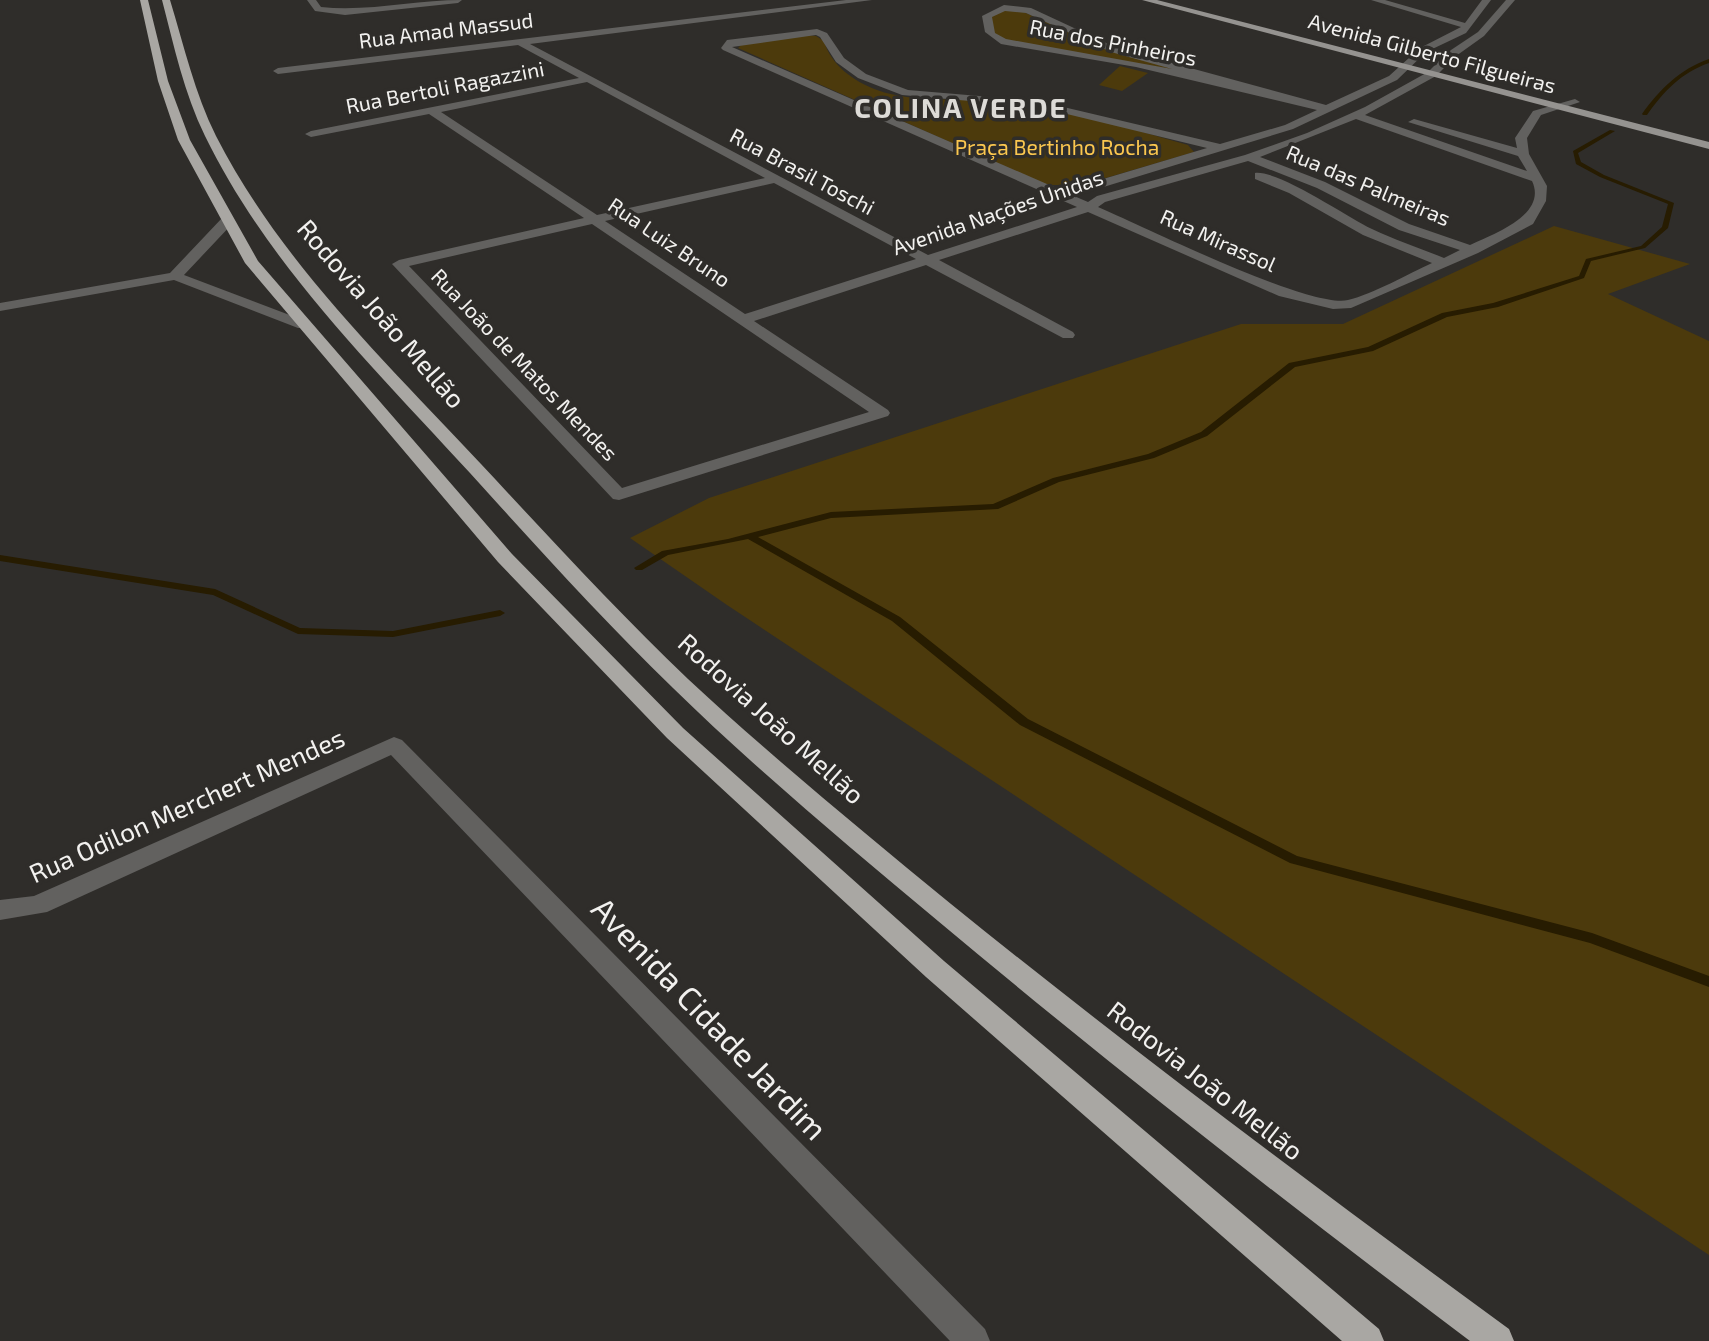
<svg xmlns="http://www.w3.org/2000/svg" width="1709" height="1341" font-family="'Exo 2',sans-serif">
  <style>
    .green { fill: #4c3a0c }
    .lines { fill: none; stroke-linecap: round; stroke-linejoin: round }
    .stream { fill: #271c01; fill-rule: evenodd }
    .minor { fill: #62615f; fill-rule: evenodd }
    .major { fill: #959390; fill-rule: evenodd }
    .highway { fill: #a9a7a3; fill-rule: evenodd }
    .labels { text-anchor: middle; stroke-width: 7; stroke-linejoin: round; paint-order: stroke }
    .far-street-label { font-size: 21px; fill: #f2f1ef; stroke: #2f2d2a }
    .far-park-label { font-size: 21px; fill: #fbc74f; stroke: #2f2d2a }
    .street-label { font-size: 26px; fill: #f2f1ef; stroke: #2f2d2a }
    .far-district-label { font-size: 28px; font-weight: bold; letter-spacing: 2px; fill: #dddbd7; stroke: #2f2d2a }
    .near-street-label { font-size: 32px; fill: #f2f1ef; stroke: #2f2d2a }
  </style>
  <rect width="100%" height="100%" fill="#2f2d2a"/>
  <g class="green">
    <polygon points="1017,9 1111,51 1229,84 1006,41 992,32 991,16 997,11"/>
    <path d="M805 35 816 36 824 41C831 65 853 81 877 90 916 104 959 97 1000 101 1064 107 1126 128 1188 145L1194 152 1082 185H1047L738 48 743 43Z"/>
    <polygon points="1120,66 1148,73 1122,91 1099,85"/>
    <polygon points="1554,226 1690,264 1608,294 1709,341 1709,1255 727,605 630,538 709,498 1241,324 1343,324"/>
  </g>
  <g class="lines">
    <g class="stream">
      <path d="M1709 59V63C1682 72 1663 92 1647 115H1643L1642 114C1660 89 1680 69 1709 59Z"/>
      <polygon points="1610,130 1615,131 1578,153 1581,162 1604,175 1674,203 1668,228 1645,248 1591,261 1584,278 1498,307 1447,317 1373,351 1295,367 1207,436 1154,458 1059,482 998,509 831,518 758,537 900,617 1028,719 1297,856 1592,933 1709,976 1709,987 1590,943 1290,863 1020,725 892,621 748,539 668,555 642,570 636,570 634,568 662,551 728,539 831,512 993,504 1053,478 1148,454 1201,432 1289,363 1368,347 1442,313 1493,303 1579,276 1586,259 1641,246 1662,227 1668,204 1600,177 1576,164 1573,151"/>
      <polygon points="0,555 215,589 300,628 393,631 500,610 505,613 500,616 393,637 298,634 213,595 0,561"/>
    </g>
    <g class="minor">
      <path d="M307 0H316L321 7C368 12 415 0 462 0L458 3 345 15 315 11Z"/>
      <path d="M846 0H872L530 44 928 255 1077 207 723 50 721 48 727 40 817 29 827 33 844 58 866 74 908 90 1038 101 1220 144 1285 125 1317 110 1136 67 1001 44 985 32 982 16 1004 5 1031 8 1117 48 1326 105 1389 76 1420 48 1461 27 1371 0H1385L1465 23 1482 0H1491L1466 33 1426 52 1397 80 1293 129 1074 196 1088 202 1097 196 1245 155 1307 133 1365 107 1428 72 1448 52 1478 32 1506 0H1515L1484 36 1456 56 1436 76 1365 115 1527 171 1518 156 1408 122 1414 119 1517 148 1515 138 1533 111 1575 99 1580 102 1541 115 1527 138 1529 154 1547 186 1546 201 1533 224 1478 253 1351 308 1333 309 1279 296 1088 212 939 260 1073 332 1075 335 1073 338H1063L926 265 754 321 888 410 890 413 888 416 619 500 613 499 392 264 399 260 584 218 429 114 311 137 305 134 311 131 579 78 518 45 278 74 273 71 278 68ZM1005 11 1026 13 1111 52 1172 69 1006 39 995 33 992 17ZM816 35 820 37 836 62 858 78 902 95 1038 107 1207 148 1063 191 732 47ZM587 82 765 178 597 215 441 112ZM1356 119 1532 181C1548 215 1493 234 1470 245L1409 224 1325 182 1260 157ZM1248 161 1317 188 1399 230 1460 250 1444 258C1420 248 1395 240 1372 229 1347 217 1279 170 1255 173V179L1289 193 1363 235 1432 263C1408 274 1373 294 1348 300 1309 309 1143 226 1098 207L1105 202ZM774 183 916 259 745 314 605 221ZM592 224 869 412 622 488 409 266Z"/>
      <polygon points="228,216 234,220 233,223 184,275 308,322 310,325 308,328 298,328 174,280 0,311 0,303 170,273 223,217"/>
      <polygon points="394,737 402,740 985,1329 990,1341 950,1341 391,755 47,912 0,920 0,900 34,896"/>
    </g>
    <polygon class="major" points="1142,0 1157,0 1709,142 1709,149"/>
    <g class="highway">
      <polygon points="140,0 148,0 168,81 190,140 258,261 512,554 683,728 944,961 1379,1329 1384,1341 1342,1341 926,977 667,738 498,562 245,263 178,140 158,81"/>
      <path d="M162 0H170C184 46 195 94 216 136 281 263 386 362 481 464 549 537 616 610 688 679 772 757 862 831 951 904 1133 1051 1320 1191 1509 1329L1514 1341H1470C1289 1205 1111 1066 938 921 848 846 757 770 673 688 602 619 536 546 470 473 374 368 268 265 205 136 184 93 174 46 162 0Z"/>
    </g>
  </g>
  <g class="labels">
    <g class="far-street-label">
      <text transform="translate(446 31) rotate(-7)" y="7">Rua Amad Massud</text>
      <text transform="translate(1113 43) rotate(11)" y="7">Rua dos Pinheiros</text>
      <text transform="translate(1432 54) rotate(15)" y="7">Avenida Gilberto Filgueiras</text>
      <text transform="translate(445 88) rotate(-11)" y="7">Rua Bertoli Ragazzini</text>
      <text transform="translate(802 172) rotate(28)" y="7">Rua Brasil Toschi</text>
      <text transform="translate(1368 186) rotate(23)" y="7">Rua das Palmeiras</text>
      <text transform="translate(998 213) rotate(-19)" y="7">Avenida Nações Unidas</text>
      <text transform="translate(1218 241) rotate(24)" y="7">Rua Mirassol</text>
      <text transform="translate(669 243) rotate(34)" y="7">Rua Luiz Bruno</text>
      <text transform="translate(524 365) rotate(46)" y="7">Rua João de Matos Mendes</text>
    </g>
    <g class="far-park-label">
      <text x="1057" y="155">Praça Bertinho Rocha</text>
    </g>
    <g class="street-label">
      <text transform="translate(381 314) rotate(49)" y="9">Rodovia João Mellão</text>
      <text transform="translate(771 719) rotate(42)" y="9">Rodovia João Mellão</text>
      <text transform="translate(187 806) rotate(-24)" y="9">Rua Odilon Merchert Mendes</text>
      <text transform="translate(1205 1081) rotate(38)" y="9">Rodovia João Mellão</text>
    </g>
    <g class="far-district-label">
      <text x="961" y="118">COLINA VERDE</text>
    </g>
    <g class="near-street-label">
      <text transform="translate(709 1019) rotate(46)" y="11">Avenida Cidade Jardim</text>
    </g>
  </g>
</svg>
